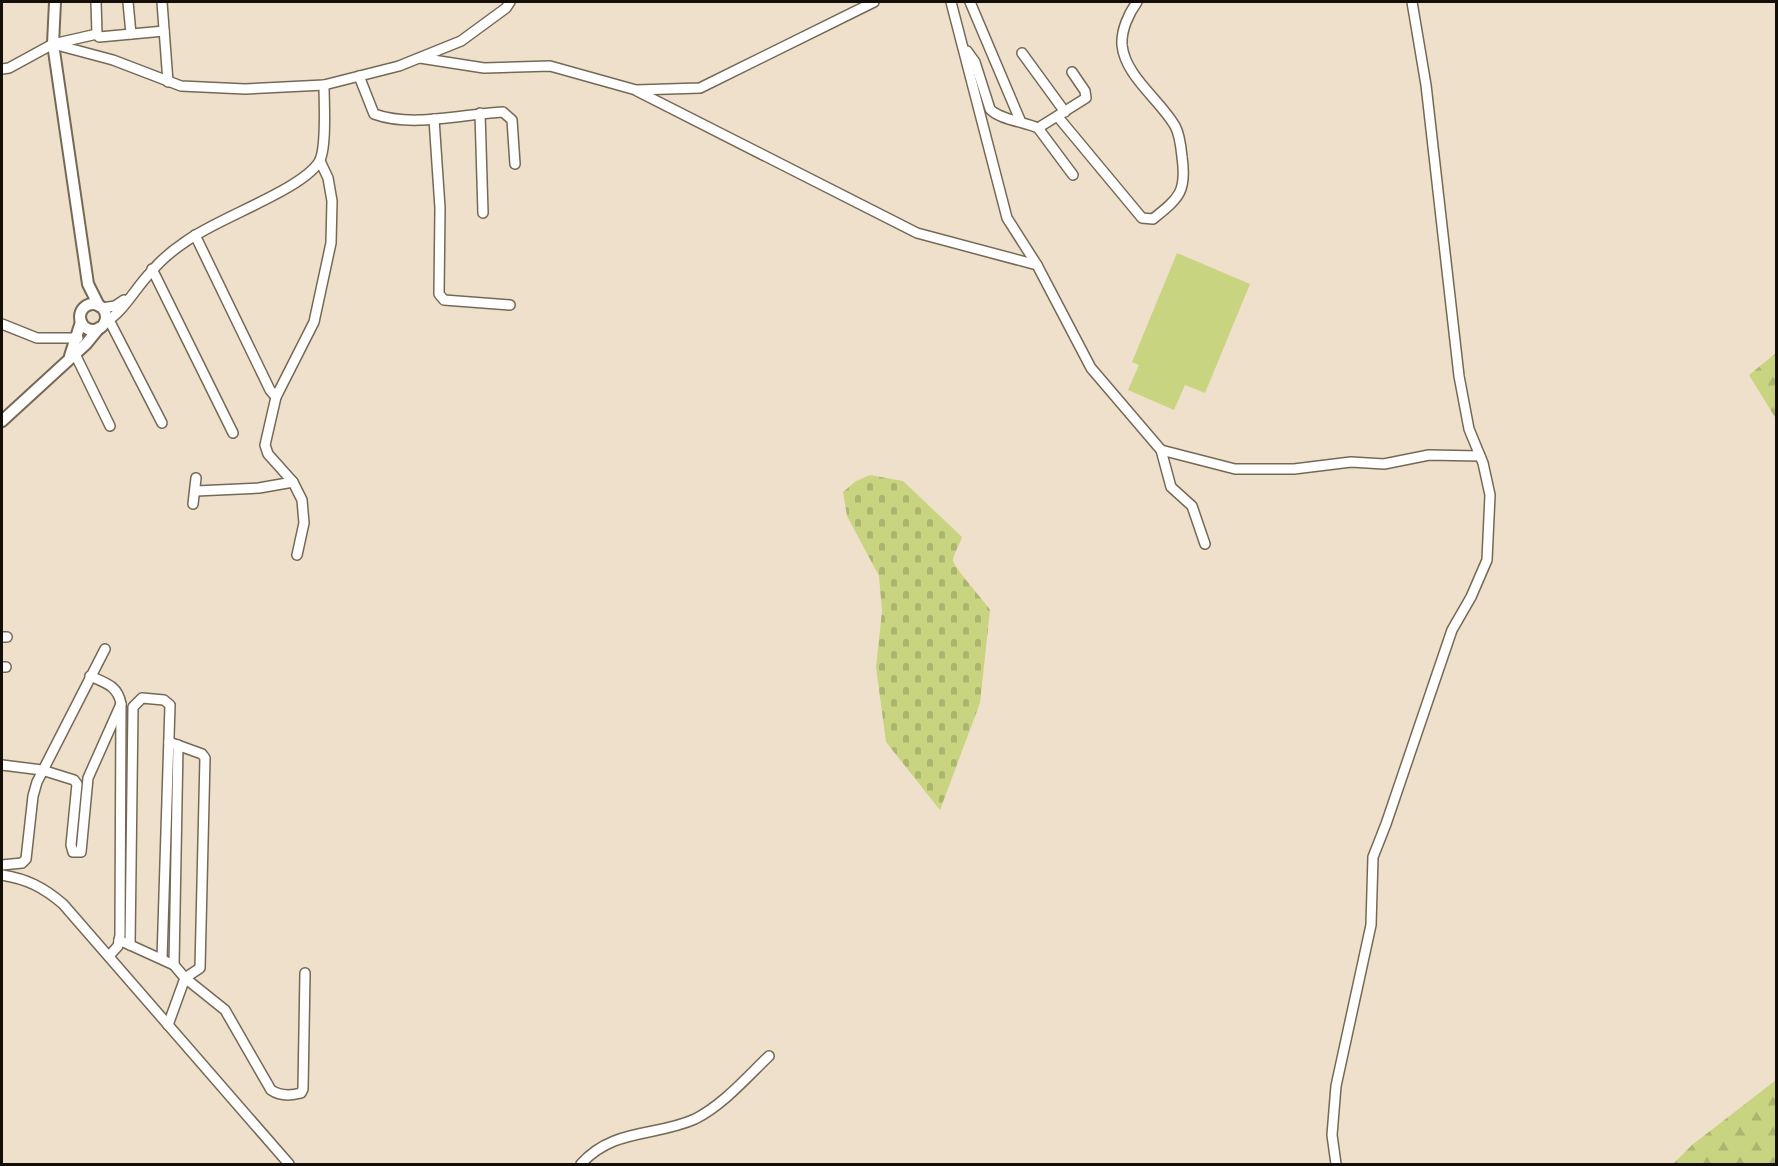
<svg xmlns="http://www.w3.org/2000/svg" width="1778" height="1166" font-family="'IBM Plex Sans',sans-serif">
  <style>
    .green { fill: #c9d480 }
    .forest { fill: url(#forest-firs) }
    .cemetery { fill: url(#cemetery-stones) }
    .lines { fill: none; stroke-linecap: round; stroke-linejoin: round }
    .minor-casing { stroke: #756956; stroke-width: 12 }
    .tertiary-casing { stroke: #756956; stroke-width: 14 }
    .minor { stroke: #fff; stroke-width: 9 }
    .tertiary { stroke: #fff; stroke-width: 10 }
  </style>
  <defs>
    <pattern id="forest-firs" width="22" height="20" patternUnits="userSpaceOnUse" patternTransform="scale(1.5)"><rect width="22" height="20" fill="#c9d480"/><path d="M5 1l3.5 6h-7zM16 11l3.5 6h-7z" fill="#acb56d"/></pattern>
    <pattern id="cemetery-stones" width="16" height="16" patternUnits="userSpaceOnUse" patternTransform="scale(1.5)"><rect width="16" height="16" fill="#c9d480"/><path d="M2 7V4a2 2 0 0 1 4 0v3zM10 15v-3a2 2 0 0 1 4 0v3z" fill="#acb56d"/></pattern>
  </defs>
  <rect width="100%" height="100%" fill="#efe0cb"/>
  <polygon class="green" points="1177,253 1250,284 1205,393 1185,385 1174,410 1128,390 1139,365 1132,362"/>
  <g class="forest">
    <polygon points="1776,353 1776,419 1749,375"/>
    <polygon points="1776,1080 1776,1164 1673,1164 1692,1145"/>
  </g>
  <path class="cemetery" d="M870 475 903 481 962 537C960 544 954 553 953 560 953 567 984 600 990 610L980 703 940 810 886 742 876 667 882 611 879 576 847 516 843 492 856 481Z"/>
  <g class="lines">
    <defs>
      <g id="minor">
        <polyline points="96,2 97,34 99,37 164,31"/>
        <polyline points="128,2 131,34"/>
        <polyline points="162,2 168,82"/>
        <polyline points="951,2 1007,218 1037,265 1091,368 1161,450 1171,487 1192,506 1205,544"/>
        <polyline points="970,2 1020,120"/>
        <polyline points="53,44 113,60 181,86 245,89 324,85 399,66 461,41 506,8 510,2"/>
        <path d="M967 51 975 62 990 109C998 119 1025 122 1038 128L1086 98 1085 91 1072 72"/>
        <polyline points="1022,53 1065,112"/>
        <polyline points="420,58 484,68 550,66 636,90 700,88 874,2"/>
        <polyline points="2,69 9,68 53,44 97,34"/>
        <path d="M359 76 374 114C413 128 462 114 503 112L512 120 515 164"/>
        <polyline points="637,91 917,233 1037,265"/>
        <polyline points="480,113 483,213"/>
        <path d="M1058 117 1142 218 1153 219C1179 198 1187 192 1182 157 1181 147 1180 135 1175 126 1160 100 1125 76 1122 45 1121 30 1129 13 1137 2"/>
        <polyline points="434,119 440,208 439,294 444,300 510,305"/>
        <polyline points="1038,128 1073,175"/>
        <polyline points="195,235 270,390 276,397"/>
        <polyline points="152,269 233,433"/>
        <polyline points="102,308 115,306 124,300"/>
        <polyline points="109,320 162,423"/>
        <path d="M105 322C123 313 136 287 151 272 160 261 173 250 185 242 217 218 300 191 319 162 327 149 324 103 324 85"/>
        <polyline points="2,324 37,338 78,338"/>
        <polyline points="75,354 110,426"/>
        <polyline points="1161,450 1235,469 1294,469 1351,462 1384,464 1429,455 1480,456"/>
        <polyline points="196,491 259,488 293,482"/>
        <polyline points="193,504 196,478"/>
        <polyline points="297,555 304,523 302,500 293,482 268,454 265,445 276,397 314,322 331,243 332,201 328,178 320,161"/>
        <polyline points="2,637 7,637"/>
        <polyline points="2,667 6,667"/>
        <path d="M90 676C106 683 118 686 121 704L120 935 118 946 109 956"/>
        <polyline points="2,765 42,770 74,780 77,784 71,845 73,852 81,852 88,778 121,704"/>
        <polyline points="2,865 22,863 26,859 33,796 37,782 105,649"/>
        <path d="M2 875C27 879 43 887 63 904L289 1164"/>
        <path d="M119 940 174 965 185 978 225 1010 271 1090C280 1096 290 1096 301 1093L303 1089 305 973"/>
        <polyline points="130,945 133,707 142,698 164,700 170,705 162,959"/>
        <polyline points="174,965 178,745"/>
        <polyline points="168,1025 185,978 200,968 205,758 202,754 169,742"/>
        <path d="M581 1164C613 1128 655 1137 695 1119 723 1105 747 1077 769 1056"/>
        <polyline points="1336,1164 1332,1135 1336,1086 1371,925 1373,857 1386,824 1452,630 1471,597 1487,560 1490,495 1483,463 1469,429 1459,376 1426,85 1412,2"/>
      </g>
      <g id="tertiary">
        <polyline points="55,2 53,44 88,284 99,306"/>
        <circle cx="93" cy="317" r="13"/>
        <polyline points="70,356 81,322"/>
        <polyline points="2,421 86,344 99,328"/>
      </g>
    </defs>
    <use href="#minor" class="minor-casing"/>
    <use href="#tertiary" class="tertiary-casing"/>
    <use href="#minor" class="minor"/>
    <use href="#tertiary" class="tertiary"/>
  </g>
  <rect width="1778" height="1166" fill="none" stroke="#130e07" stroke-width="6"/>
</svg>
